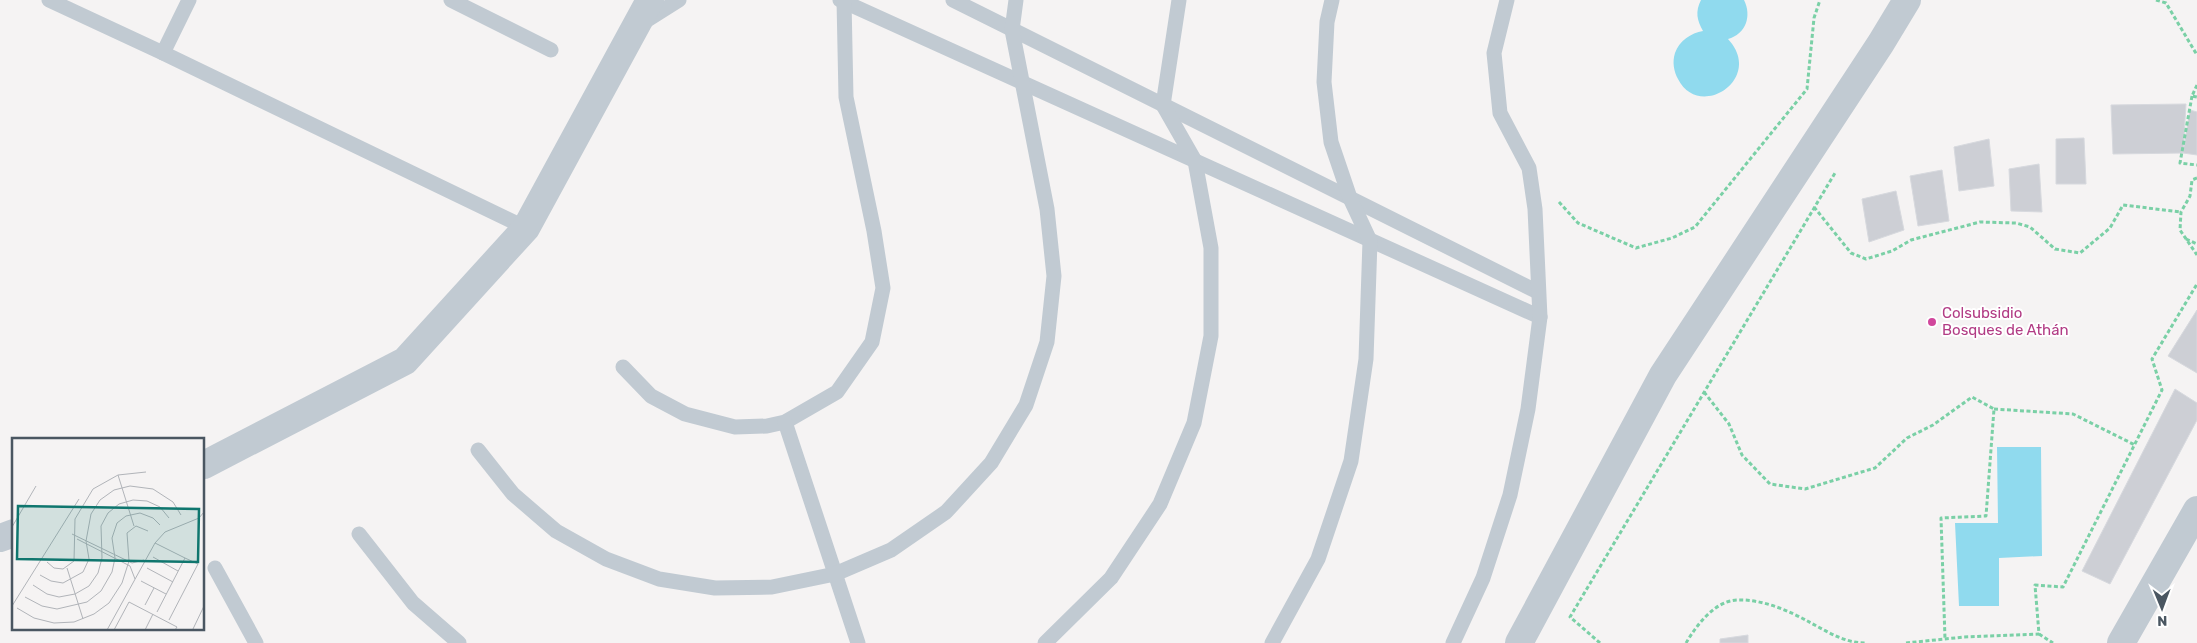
<svg xmlns="http://www.w3.org/2000/svg" width="2197" height="643" font-family="Rubik,sans-serif">
  <style>
    .water { fill: #90daee }
    .building { fill: #cdcfd5; stroke: #d7d9de }
    .lines { fill: none; stroke-linecap: round; stroke-linejoin: round }
    .path { stroke: #7ad0a6; stroke-width: 3; stroke-dasharray: 4 2.5; stroke-linecap: butt }
    .service { stroke: #c1cad2; stroke-width: 15 }
    .minor { stroke: #c1cad2; stroke-width: 28 }
    .hotel-dot { fill: #d1479c; stroke: #fff; stroke-width: 2 }
    .labels { text-anchor: middle; stroke-width: 4; stroke-linejoin: round; paint-order: stroke }
    .hotel-label { font-size: 15px; fill: #b23c85; stroke: #fff; text-anchor: start }
    .inset-road { fill: none; stroke: #b1b4b9; stroke-width: 1 }
    .view { fill: #0f766e; fill-opacity: 0.15; stroke: #0f766e; stroke-width: 2.5 }
    .inset-edge { fill: none; stroke: #4a5661; stroke-width: 2.5 }
  </style>
  <rect width="100%" height="100%" fill="#f5f3f3"/>
  <g class="water">
    <path d="M1701 0H1744C1752 16 1746 34 1728 39 1765 79 1699 121 1678 79 1674 72 1672 62 1675 53 1679 41 1691 33 1703 31 1697 20 1695 12 1701 0Z"/>
    <polygon points="1997,447 2041,447 2042,556 1999,558 1999,606 1959,606 1955,523 1998,523"/>
  </g>
  <g class="building">
    <polygon points="2186,104 2183,153 2113,154 2111,105"/>
    <polygon points="2190,110 2197,112 2197,155 2183,153"/>
    <polygon points="2084,138 2086,184 2056,184 2056,139"/>
    <polygon points="1989,139 1994,186 1959,191 1954,147"/>
    <polygon points="2039,164 2042,212 2011,211 2009,169"/>
    <polygon points="1942,170 1949,221 1918,226 1910,176"/>
    <polygon points="1896,191 1904,230 1869,242 1862,199"/>
    <polygon points="2197,310 2197,373 2168,356"/>
    <polygon points="2175,389 2197,403 2197,420 2110,584 2082,571"/>
    <polygon points="1748,635 1748,643 1720,643 1720,639"/>
  </g>
  <g class="lines">
    <g class="path">
      <polyline points="2156,0 2166,3 2197,55"/>
      <polyline points="2197,85 2192,96 2197,97"/>
      <polyline points="2192,96 2180,163 2197,165"/>
      <polyline points="2197,178 2192,180 2190,196 2181,212 2180,230 2197,255"/>
      <polyline points="1559,202 1578,223 1636,248 1672,238 1695,227 1807,89 1814,18 1820,0"/>
      <polyline points="1814,207 1851,253 1866,259 1892,251 1911,240 1980,222 2016,223 2030,227 2055,249 2080,253 2110,228 2123,205 2181,212"/>
      <polyline points="2186,239 2197,244"/>
      <polyline points="1704,392 1729,424 1742,455 1770,484 1805,489 1875,468 1907,438 1933,425 1972,397 1994,409 1986,516 1941,518 1945,639"/>
      <polyline points="1994,409 2073,414 2135,445"/>
      <polyline points="2039,634 2053,643"/>
      <polyline points="1600,643 1570,617 1835,173"/>
      <path d="M1686 643C1696 626 1715 600 1738 600 1762 599 1790 611 1811 623 1828 632 1845 643 1865 643"/>
      <polyline points="1906,643 1964,637 2039,634 2035,585 2063,587 2162,390 2152,359 2197,284"/>
    </g>
    <g class="service">
      <polyline points="49,0 163,53"/>
      <polyline points="189,0 163,53 526,228"/>
      <polyline points="451,0 551,50"/>
      <polyline points="840,0 1540,317"/>
      <polyline points="953,0 1538,292"/>
      <polyline points="641,24 679,0"/>
      <polyline points="623,367 651,396 685,414 735,427 767,426 785,422 837,392 872,342 883,288 874,231 846,97 844,0"/>
      <polyline points="785,422 858,643"/>
      <polyline points="478,450 513,494 556,531 606,559 659,579 715,588 772,587 835,574 891,550 946,512 991,463 1026,405 1047,342 1054,276 1047,209 1012,30 1016,0"/>
      <polyline points="359,534 413,603 459,643"/>
      <polyline points="215,568 256,643"/>
      <polyline points="1045,643 1111,578 1160,504 1194,423 1211,336 1211,248 1195,161 1163,105 1179,0"/>
      <polyline points="1272,643 1318,559 1351,461 1366,359 1370,241 1350,198 1331,142 1324,82 1327,22 1332,0"/>
      <polyline points="1453,643 1483,578 1510,495 1528,409 1540,317 1535,209 1529,168 1500,113 1494,53 1507,0"/>
    </g>
    <g class="minor">
      <polyline points="204,465 405,361 526,228 650,0"/>
      <polyline points="0,538 14,533"/>
      <polyline points="1519,643 1663,375 1881,43 1907,0"/>
      <polyline points="2121,643 2197,510"/>
    </g>
  </g>
  <circle class="hotel-dot" cx="1932" cy="322" r="5"/>
  <g class="labels">
    <g class="hotel-label">
      <text x="1942" y="318">Colsubsidio<tspan x="1942" dy="17">Bosques de Athán</tspan></text>
    </g>
  </g>
  <g transform="translate(12 438)">
    <rect width="192" height="192" fill="#f5f3f3"/>
    <path class="inset-road" d="M106 37 122 88M0 89 24 48M60 96 120 125 132 122M65 101 118 128 123 141M143 105 173 120 145 174M141 119 166 133M35 124 42 130 51 131 62 123 63 81 81 51 106 37 134 34M55 130 71 181M135 130 161 144M28 137 39 143 51 145 71 134 77 121 74 103 79 76 88 62 102 52 118 48 141 51 161 64 169 77M129 143 154 156M21 147 35 156 47 159 63 156 77 148 86 135 90 120 89 88 96 75 107 66 121 62 135 63 148 69 157 80M13 159 30 168 45 171 75 164 89 153 100 134 103 120 100 100 105 85 114 78 128 75 141 80 148 87M133 167 142 150M0 168 67 61M5 170 22 180 42 185 62 184 82 176 97 165 110 145 117 123 115 95 124 88 136 93M157 182 186 126 173 120M181 191 192 168M95 192 143 105 153 94 187 80 192 74M102 192 117 164 165 189 163 192M133 192 141 176"/>
    <path class="view" d="M6 68 187 71 186 124 5 121Z"/>
    <rect width="192" height="192" class="inset-edge"/>
  </g>
  <g transform="translate(2162 608) rotate(179)" stroke="#ffffff" stroke-width="4" paint-order="stroke">
  <path d="M0-4L9 19L0 12L-9 19Z" fill="#4a5661"/>
  <text y="-8" font-size="14" font-weight="bold" text-anchor="middle" fill="#4a5661">N</text>
  </g>
</svg>
